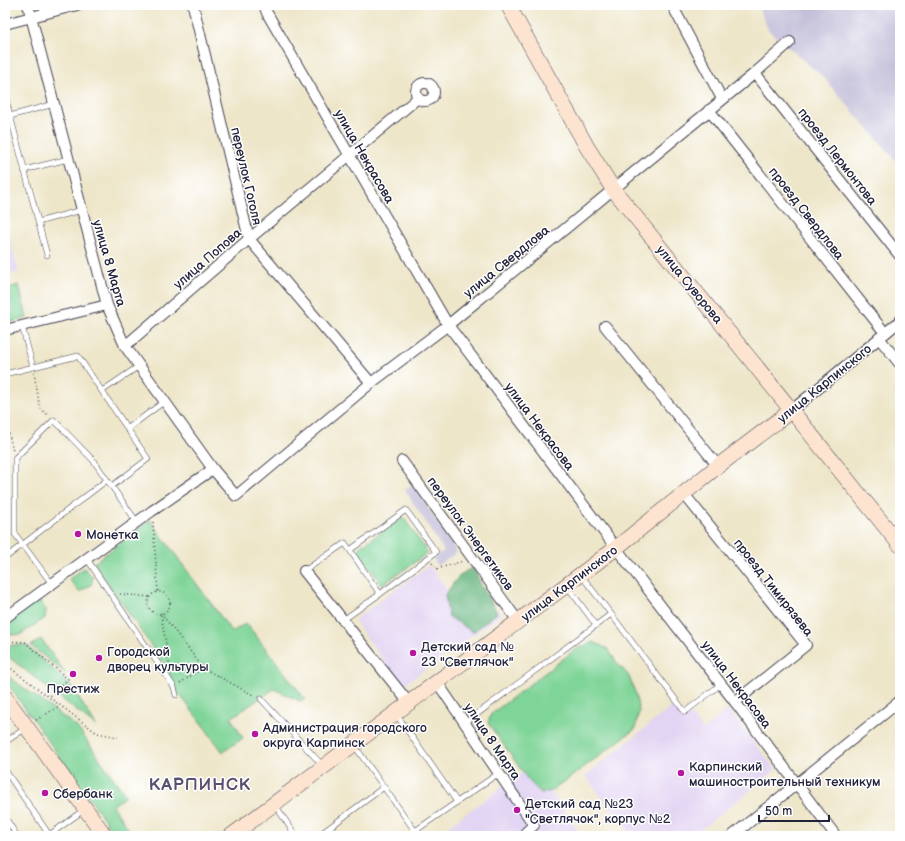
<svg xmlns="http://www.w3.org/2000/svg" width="905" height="841" font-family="'Balsamiq Sans',sans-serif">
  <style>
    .built { fill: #e2d4f3 }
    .industrial { fill: #c5c0da }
    .green { fill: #7fd498; stroke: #507b6a }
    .forest { fill: #67b680; stroke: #446c5e }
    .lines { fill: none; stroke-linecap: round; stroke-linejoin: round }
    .lane-casing { stroke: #413f50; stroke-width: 6 }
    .street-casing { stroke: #413f50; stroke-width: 12 }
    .secondary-casing { stroke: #413f50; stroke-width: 16 }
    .path { stroke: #413f50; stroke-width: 1.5; stroke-dasharray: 1 3; stroke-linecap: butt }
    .lane { stroke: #fff; stroke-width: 5 }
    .street { stroke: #fff; stroke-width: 10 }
    .secondary { stroke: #fde4d0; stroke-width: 15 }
    .poi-dot { fill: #b5179e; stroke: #fff; stroke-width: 1.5 }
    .labels { text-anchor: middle; stroke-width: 3; stroke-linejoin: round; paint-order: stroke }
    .street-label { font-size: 13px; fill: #22223b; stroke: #fff }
    .poi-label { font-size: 13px; fill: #22223b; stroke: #fff; text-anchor: start }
    .district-label { font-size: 17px; font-weight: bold; letter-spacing: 1px; fill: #5a5070; stroke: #fff }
  </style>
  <rect width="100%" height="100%" fill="#fff"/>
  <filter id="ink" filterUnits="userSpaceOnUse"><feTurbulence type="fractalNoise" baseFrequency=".025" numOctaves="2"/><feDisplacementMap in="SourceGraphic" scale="8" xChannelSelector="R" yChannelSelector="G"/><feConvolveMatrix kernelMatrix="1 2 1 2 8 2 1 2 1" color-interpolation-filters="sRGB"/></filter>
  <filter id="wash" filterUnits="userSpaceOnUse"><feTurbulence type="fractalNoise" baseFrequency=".012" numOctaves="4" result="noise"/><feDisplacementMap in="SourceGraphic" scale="16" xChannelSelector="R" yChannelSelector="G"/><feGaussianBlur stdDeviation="0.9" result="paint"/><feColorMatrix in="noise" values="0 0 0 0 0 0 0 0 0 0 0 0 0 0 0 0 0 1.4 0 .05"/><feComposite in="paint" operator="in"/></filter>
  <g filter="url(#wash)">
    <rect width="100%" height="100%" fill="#eee6c9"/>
    <g class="built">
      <polygon points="5,222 19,272 5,276"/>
      <polygon points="429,565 448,591 471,574 501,615 402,686 354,620"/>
      <polygon points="674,705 685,718 690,714 703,730 728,710 776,770 693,836 633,836 585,776"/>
      <polygon points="532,766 582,836 434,836"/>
    </g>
    <g class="industrial">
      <polygon points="757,5 900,5 900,165 821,75 769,31"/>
      <polygon points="416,483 425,496 422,498 457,553 437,566 433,558 444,551 405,490"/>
    </g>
    <g class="green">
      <polygon points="19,285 27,318 5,324 5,289"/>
      <polygon points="403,517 428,553 382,585 357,549"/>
      <polygon points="150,520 232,632 246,623 305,699 300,701 274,689 231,718 243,738 223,752 174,687 168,670 94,563"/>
      <polygon points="84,568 93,577 91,585 79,592 69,579"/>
      <polygon points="36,600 41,602 46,610 45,618 20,635 5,634 5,622"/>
      <polygon points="41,639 66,674 31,646"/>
      <polygon points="593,642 608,649 617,663 629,676 635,692 639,711 635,729 552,791 541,793 529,781 488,723 491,714 576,649"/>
      <polygon points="5,645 26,645 71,686 97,727 5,654"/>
      <polygon points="5,674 77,727 126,796 112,806 134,836 116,836 5,680"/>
    </g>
    <path class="forest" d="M473 568C477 575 480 582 483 589 488 598 493 604 497 613L473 632 448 616 445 594C454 584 458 573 473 568Z"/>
  </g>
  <g filter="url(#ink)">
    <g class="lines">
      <defs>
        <g id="lane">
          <polyline points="5,96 47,255"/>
          <polyline points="10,116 54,104"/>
          <polyline points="24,170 68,159"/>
          <polyline points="38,222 82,210"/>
          <polyline points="22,326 33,367"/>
          <polyline points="5,374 78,356 148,459 112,486"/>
          <polyline points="102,391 139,366"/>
          <polyline points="127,429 165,401"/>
          <polyline points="350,550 406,510 436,552 380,594"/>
          <polyline points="5,558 107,480"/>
          <polyline points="87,559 174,687 176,695"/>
          <polyline points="304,571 345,543 380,594 343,620"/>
          <polyline points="581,575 611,614"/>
          <polyline points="52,584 15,534 15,458 54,420 93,460 137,522"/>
          <polyline points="567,586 596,625"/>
          <polyline points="261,699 323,766"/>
          <polyline points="396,714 457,802"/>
          <polyline points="465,723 611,614 685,712 721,684"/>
          <polyline points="5,742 26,728"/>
          <polyline points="354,745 415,831 499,773"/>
          <polyline points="5,770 50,836"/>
          <polyline points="275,805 296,836"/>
          <polyline points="5,817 17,836"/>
          <polyline points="328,829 333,836"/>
          <polyline points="48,836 85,809"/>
          <polyline points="318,836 384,787"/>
        </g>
        <g id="street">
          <polyline points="28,5 107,305 125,346 213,469 236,496 371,383 448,325 755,73 790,42"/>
          <polyline points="193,5 249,239 371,383"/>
          <polyline points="264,5 267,13 448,325 616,548 735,702 836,836"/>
          <polyline points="672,5 722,99"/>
          <polyline points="5,24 77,5"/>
          <polyline points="755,73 900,256"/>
          <circle cx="425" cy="92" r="9"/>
          <polyline points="709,110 885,333"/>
          <polyline points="605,326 718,466"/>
          <polyline points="5,330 107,305"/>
          <polyline points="879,338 900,364"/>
          <polyline points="125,346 249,239 418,98"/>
          <polyline points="792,410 900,321"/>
          <polyline points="402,461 518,621"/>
          <polyline points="684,494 806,645 735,702"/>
          <polyline points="304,571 409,703"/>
          <polyline points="5,618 152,511 213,469"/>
          <polyline points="437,682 534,825 526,832"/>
          <polyline points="732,836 900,701"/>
        </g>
        <g id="secondary">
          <polyline points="508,5 587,147 613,189 900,545"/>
          <polyline points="5,697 105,836"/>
          <polyline points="231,836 616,548 718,466 792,410"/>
        </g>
      </defs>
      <use href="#lane" class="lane-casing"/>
      <use href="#street" class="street-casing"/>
      <use href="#secondary" class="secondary-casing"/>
      <g class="path">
        <polyline points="34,373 40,408 48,415"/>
        <polyline points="5,418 13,451"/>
        <polyline points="153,522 158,592"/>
        <polyline points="432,563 437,569 463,561"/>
        <circle cx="159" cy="603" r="11"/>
        <polyline points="120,594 150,597"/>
        <polyline points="161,613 203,668 255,696"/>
        <polyline points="161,615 170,668"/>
        <polyline points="5,641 25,642 68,679 49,697"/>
        <polyline points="5,664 97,733 118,737"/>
        <polyline points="180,683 203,668"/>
        <polyline points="36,720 60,706"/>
      </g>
      <use href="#lane" class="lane"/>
      <use href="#street" class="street"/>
      <use href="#secondary" class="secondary"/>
    </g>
  </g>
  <g class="poi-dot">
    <circle cx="78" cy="534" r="4"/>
    <circle cx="413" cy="653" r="4"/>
    <circle cx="99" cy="658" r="4"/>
    <circle cx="73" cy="674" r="4"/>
    <circle cx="255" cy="734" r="4"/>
    <circle cx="681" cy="773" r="4"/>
    <circle cx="45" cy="793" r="4"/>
    <circle cx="517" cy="810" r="4"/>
  </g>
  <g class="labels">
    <g class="street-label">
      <text transform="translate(365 156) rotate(60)" y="5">улица Некрасова</text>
      <text transform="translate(838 156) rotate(52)" y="5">проезд Лермонтова</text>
      <text transform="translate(247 176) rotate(77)" y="5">переулок Гоголя</text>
      <text transform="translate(807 213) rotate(52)" y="5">проезд Свердлова</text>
      <text transform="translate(207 258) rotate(-41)" y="5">улица Попова</text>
      <text transform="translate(506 261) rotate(-39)" y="5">улица Свердлова</text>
      <text transform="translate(110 263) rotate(74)" y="5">улица 8 Марта</text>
      <text transform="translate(690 284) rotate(51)" y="5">улица Суворова</text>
      <text transform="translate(824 383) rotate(-39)" y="5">улица Карпинского</text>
      <text transform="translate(540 426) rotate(53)" y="5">улица Некрасова</text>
      <text transform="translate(471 533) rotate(54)" y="5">переулок Энергетиков</text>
      <text transform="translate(569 583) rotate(-37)" y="5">улица Карпинского</text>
      <text transform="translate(774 587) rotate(52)" y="5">проезд Тимирязева</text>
      <text transform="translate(737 684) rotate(53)" y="5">улица Некрасова</text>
      <text transform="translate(493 741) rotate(56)" y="5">улица 8 Марта</text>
    </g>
    <g class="poi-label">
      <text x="86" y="539">Монетка</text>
      <text x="421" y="651">Детский сад №<tspan x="421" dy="15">23 "Светлячок"</tspan></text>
      <text x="107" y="656">Городской<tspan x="107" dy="15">дворец культуры</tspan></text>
      <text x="73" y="693" text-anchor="middle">Престиж</text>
      <text x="263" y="732">Администрация городского<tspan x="263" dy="15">округа Карпинск</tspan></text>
      <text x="689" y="771">Карпинский<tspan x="689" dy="15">машиностроительный техникум</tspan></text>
      <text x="53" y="798">Сбербанк</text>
      <text x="525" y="808">Детский сад №23<tspan x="525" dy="15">"Светлячок", корпус №2</tspan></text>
    </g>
    <g class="district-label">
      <text x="200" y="790">КАРПИНСК</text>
    </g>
  </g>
  <rect width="905" height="841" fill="none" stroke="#fff" stroke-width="20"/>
  <path d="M759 815v6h70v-6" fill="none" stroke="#22223b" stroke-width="2"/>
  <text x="765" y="815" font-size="12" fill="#22223b" stroke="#ffffff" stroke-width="3" paint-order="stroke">50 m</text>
</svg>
